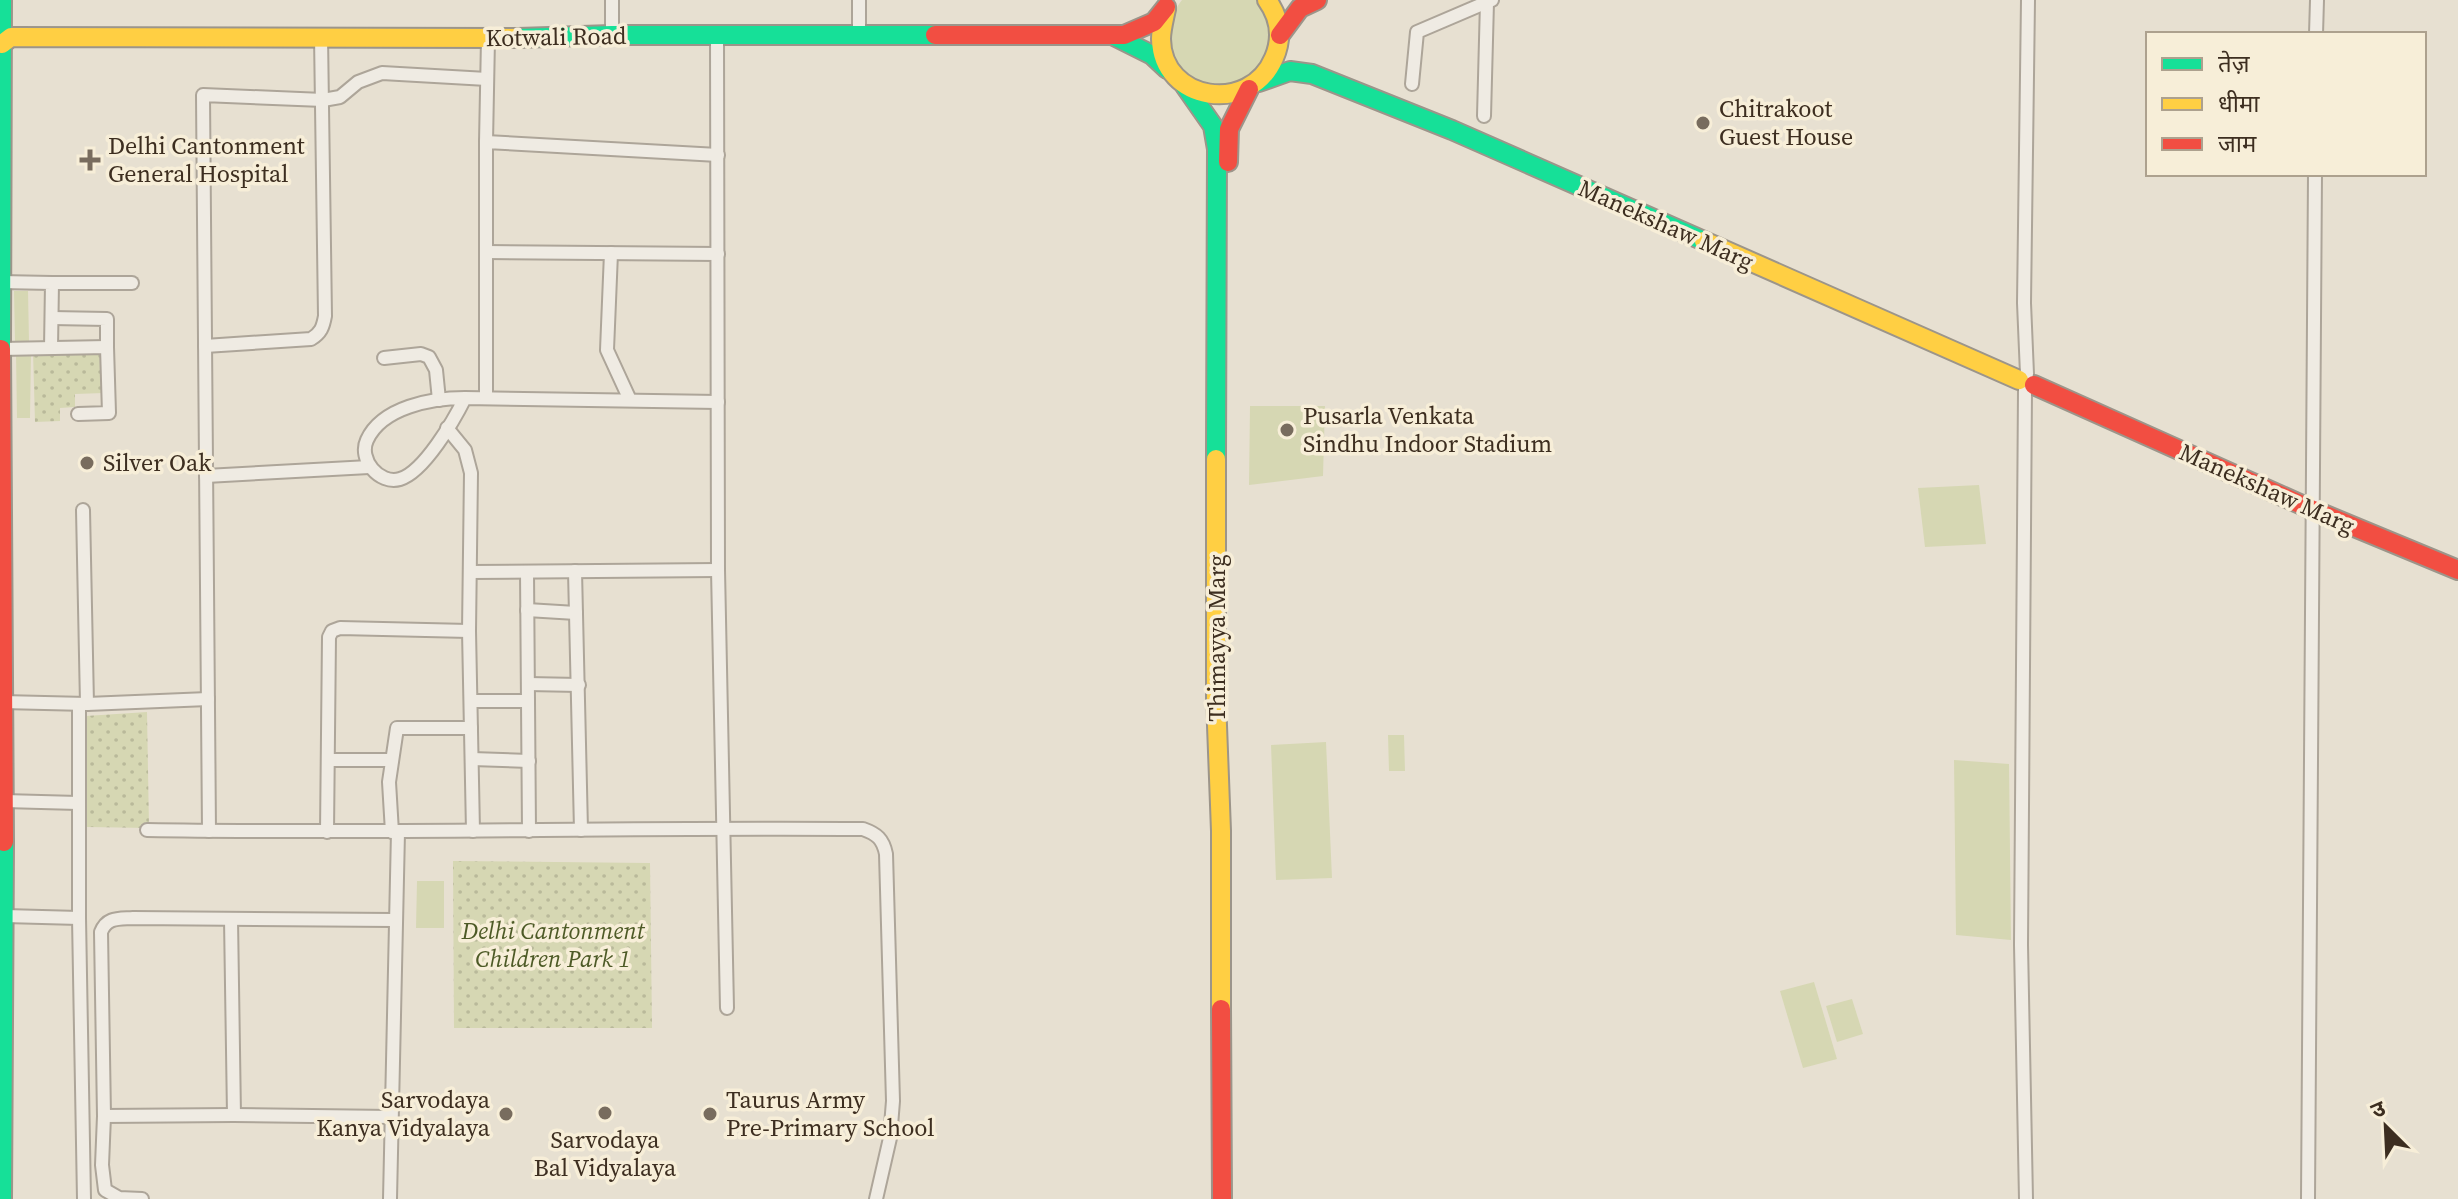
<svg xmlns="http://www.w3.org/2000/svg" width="2458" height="1199" font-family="'Source Serif 4','Noto Sans Devanagari',serif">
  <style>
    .green { fill: #d6d7b3 }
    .park { fill: url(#park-dots) }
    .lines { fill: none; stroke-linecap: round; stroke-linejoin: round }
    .street-casing { stroke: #ada599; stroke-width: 16 }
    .fast-casing { stroke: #9c958a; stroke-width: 22 }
    .slow-casing { stroke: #9c958a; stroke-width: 22 }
    .jam-casing { stroke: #9c958a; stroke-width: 22 }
    .street { stroke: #efebe3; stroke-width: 12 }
    .fast { stroke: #16e098; stroke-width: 18 }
    .slow { stroke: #ffcf43; stroke-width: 18 }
    .jam { stroke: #f24e42; stroke-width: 18 }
    .poi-dot { fill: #786c5e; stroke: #f7eed8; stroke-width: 3 }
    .labels { text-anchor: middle; stroke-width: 7; stroke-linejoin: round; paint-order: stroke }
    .street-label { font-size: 24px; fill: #3d2e20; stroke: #f7eed8 }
    .poi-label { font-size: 24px; fill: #3d2e20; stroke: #f7eed8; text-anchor: start }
    .park-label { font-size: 24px; font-style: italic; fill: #4d5a26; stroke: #f7eed8 }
  </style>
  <defs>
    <pattern id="park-dots" width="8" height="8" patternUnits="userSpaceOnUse" patternTransform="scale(2)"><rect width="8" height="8" fill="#d6d7b3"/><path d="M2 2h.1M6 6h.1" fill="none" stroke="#b9b99a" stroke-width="1.8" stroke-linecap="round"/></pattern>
  </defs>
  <rect width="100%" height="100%" fill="#e7e0d1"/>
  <g class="green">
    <path d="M1182 0H1258C1310 65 1200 127 1172 53 1165 35 1170 15 1182 0Z"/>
    <polygon points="14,291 28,291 29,341 15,341"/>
    <polygon points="31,353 30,418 17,418 16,354"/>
    <polygon points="1250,406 1325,406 1323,476 1249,485"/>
    <polygon points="1979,485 1986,544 1925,547 1918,488"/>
    <polygon points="1388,735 1404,735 1405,771 1389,771"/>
    <polygon points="1326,742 1332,878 1276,880 1271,745"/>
    <polygon points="1954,760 2009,764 2011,940 1956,935"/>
    <polygon points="417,881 444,881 444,928 416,928"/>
    <polygon points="1814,982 1837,1059 1803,1068 1780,991"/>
    <polygon points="1852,999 1863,1034 1837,1042 1826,1006"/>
  </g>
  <g class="park">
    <polygon points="103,350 104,393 75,394 75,407 60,408 60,421 35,422 33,352"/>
    <polygon points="147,712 149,828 87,827 86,716"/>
    <polygon points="453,861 650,863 652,1028 454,1028"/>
  </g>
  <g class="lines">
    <defs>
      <g id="street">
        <polyline points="612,0 612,35"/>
        <polyline points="2316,34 2317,0"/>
        <polyline points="717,35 718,570 727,1008"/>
        <polyline points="859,35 859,0"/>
        <polyline points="1412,84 1417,32 1492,0"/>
        <polyline points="1484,116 1487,2"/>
        <polyline points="486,142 488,39"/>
        <polyline points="486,252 718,254"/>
        <polyline points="611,253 607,350 630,400"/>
        <polyline points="1,282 52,283 51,348"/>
        <polyline points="52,283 132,283"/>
        <polyline points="52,318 107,319 107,347"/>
        <path d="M205 346 311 339C321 333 323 327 325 316L321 36"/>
        <polyline points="1,349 107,347 109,413 78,414"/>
        <polyline points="384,358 421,354 429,357 436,370 439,400"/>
        <polyline points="2027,374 2024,303 2028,0"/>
        <polyline points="2025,390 2021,945 2026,1199"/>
        <path d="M465 398C454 420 424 472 400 479 379 485 358 459 367 440 382 407 432 398 465 398L718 402"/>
        <polyline points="486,398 486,142 718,155"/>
        <polyline points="447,428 465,450 471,473 469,631 473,831"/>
        <polyline points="206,476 369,467"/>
        <polyline points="83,510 87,704"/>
        <polyline points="575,571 581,830"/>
        <polyline points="470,572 718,570"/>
        <polyline points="527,572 529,831"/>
        <polyline points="527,610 576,613"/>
        <polyline points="528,684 579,685"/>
        <polyline points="471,701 528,701"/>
        <polyline points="2,702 87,704 208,699"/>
        <polyline points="79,704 79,918 84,1199"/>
        <polyline points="472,759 529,761"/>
        <polyline points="328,760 392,760"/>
        <polyline points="4,801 78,803"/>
        <path d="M147 830C386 834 624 827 863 829 877 834 883 839 886 854L893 1101 890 1138 876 1199"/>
        <polyline points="209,831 203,95 323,100 340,97 358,82 382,73 487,79"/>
        <polyline points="327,832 329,637 332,631 340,628 469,631"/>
        <polyline points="392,832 389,782 397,728 471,728"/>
        <polyline points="5,916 79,918"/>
        <polyline points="231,919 234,1115"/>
        <polyline points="104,1116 102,1165 105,1190 119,1198 142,1199"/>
        <path d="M391 1117 234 1115 104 1116 101 932C107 917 118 919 133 918L394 920"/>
        <polyline points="390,1199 398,832"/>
        <polyline points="2308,1199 2315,174"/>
      </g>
      <g id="fast">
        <polyline points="1112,35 1152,55 1167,69"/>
        <polyline points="518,38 612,35 935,35"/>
        <polyline points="1259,82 1290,71 1312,74 1452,130 1704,241"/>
        <polyline points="1185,86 1213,126 1217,149 1216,459"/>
        <polyline points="1,349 2,0"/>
        <polyline points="2,1199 4,842"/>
      </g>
      <g id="slow">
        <path d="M1166 9C1164 19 1161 30 1161 39 1162 102 1250 115 1274 58 1283 37 1280 18 1267 0"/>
        <polyline points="2,44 11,37 518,38"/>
        <polyline points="1704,241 2019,380"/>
        <polyline points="1216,459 1216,699 1221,831 1221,1009"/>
      </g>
      <g id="jam">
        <polyline points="935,35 1124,35 1154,22 1166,7"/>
        <polyline points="1280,35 1300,8 1317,0"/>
        <polyline points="1228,162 1229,129 1249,89"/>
        <polyline points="1,349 4,842"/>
        <polyline points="2034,385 2311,509 2458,570"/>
        <polyline points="1221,1009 1222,1199"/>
      </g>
    </defs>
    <use href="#street" class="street-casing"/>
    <use href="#fast" class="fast-casing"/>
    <use href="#slow" class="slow-casing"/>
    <use href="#jam" class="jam-casing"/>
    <use href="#street" class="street"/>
    <use href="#fast" class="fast"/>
    <use href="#slow" class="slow"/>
    <use href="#jam" class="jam"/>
  </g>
  <g class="poi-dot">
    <circle cx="1703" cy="123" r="8"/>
    <path d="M86 148h8v8h8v8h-8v8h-8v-8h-8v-8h8z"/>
    <circle cx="1287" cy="430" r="8"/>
    <circle cx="87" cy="463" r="8"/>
    <circle cx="605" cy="1113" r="8"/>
    <circle cx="506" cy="1114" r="8"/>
    <circle cx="710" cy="1114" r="8"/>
  </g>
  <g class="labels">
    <g class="street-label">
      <text transform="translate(556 37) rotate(-1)" y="8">Kotwali Road</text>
      <text transform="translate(1666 225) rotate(24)" y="8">Manekshaw Marg</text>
      <text transform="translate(2267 489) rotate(24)" y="8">Manekshaw Marg</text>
      <text transform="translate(1217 638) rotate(-90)" y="8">Thimayya Marg</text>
    </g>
    <g class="poi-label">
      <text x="1719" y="117">Chitrakoot<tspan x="1719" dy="28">Guest House</tspan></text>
      <text x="108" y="154">Delhi Cantonment<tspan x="108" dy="28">General Hospital</tspan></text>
      <text x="1303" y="424">Pusarla Venkata<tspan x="1303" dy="28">Sindhu Indoor Stadium</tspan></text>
      <text x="103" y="471">Silver Oak</text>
      <text x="490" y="1108" text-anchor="end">Sarvodaya<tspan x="490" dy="28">Kanya Vidyalaya</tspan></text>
      <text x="726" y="1108">Taurus Army<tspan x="726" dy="28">Pre-Primary School</tspan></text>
      <text x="605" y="1148" text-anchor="middle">Sarvodaya<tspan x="605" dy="28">Bal Vidyalaya</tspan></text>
    </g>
    <g class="park-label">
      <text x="553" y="939">Delhi Cantonment<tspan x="553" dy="28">Children Park 1</tspan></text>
    </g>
  </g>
  <rect x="2146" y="32" width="280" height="144" fill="#f7eed8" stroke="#ada18e" stroke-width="2"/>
  <rect x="2162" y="58" width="40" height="12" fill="#16e098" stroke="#ada18e" stroke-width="2"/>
  <text x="2218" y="72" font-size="24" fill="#3d2e20">तेज़</text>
  <rect x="2162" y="98" width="40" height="12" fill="#ffcf43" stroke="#ada18e" stroke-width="2"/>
  <text x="2218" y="112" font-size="24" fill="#3d2e20">धीमा</text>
  <rect x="2162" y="138" width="40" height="12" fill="#f24e42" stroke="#ada18e" stroke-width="2"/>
  <text x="2218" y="152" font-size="24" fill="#3d2e20">जाम</text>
  <g transform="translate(2386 1127) rotate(336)" stroke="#f7eed8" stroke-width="6" paint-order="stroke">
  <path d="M0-6L14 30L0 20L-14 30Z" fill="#3d2e20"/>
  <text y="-12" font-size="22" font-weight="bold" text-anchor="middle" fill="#3d2e20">उ</text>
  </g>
</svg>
